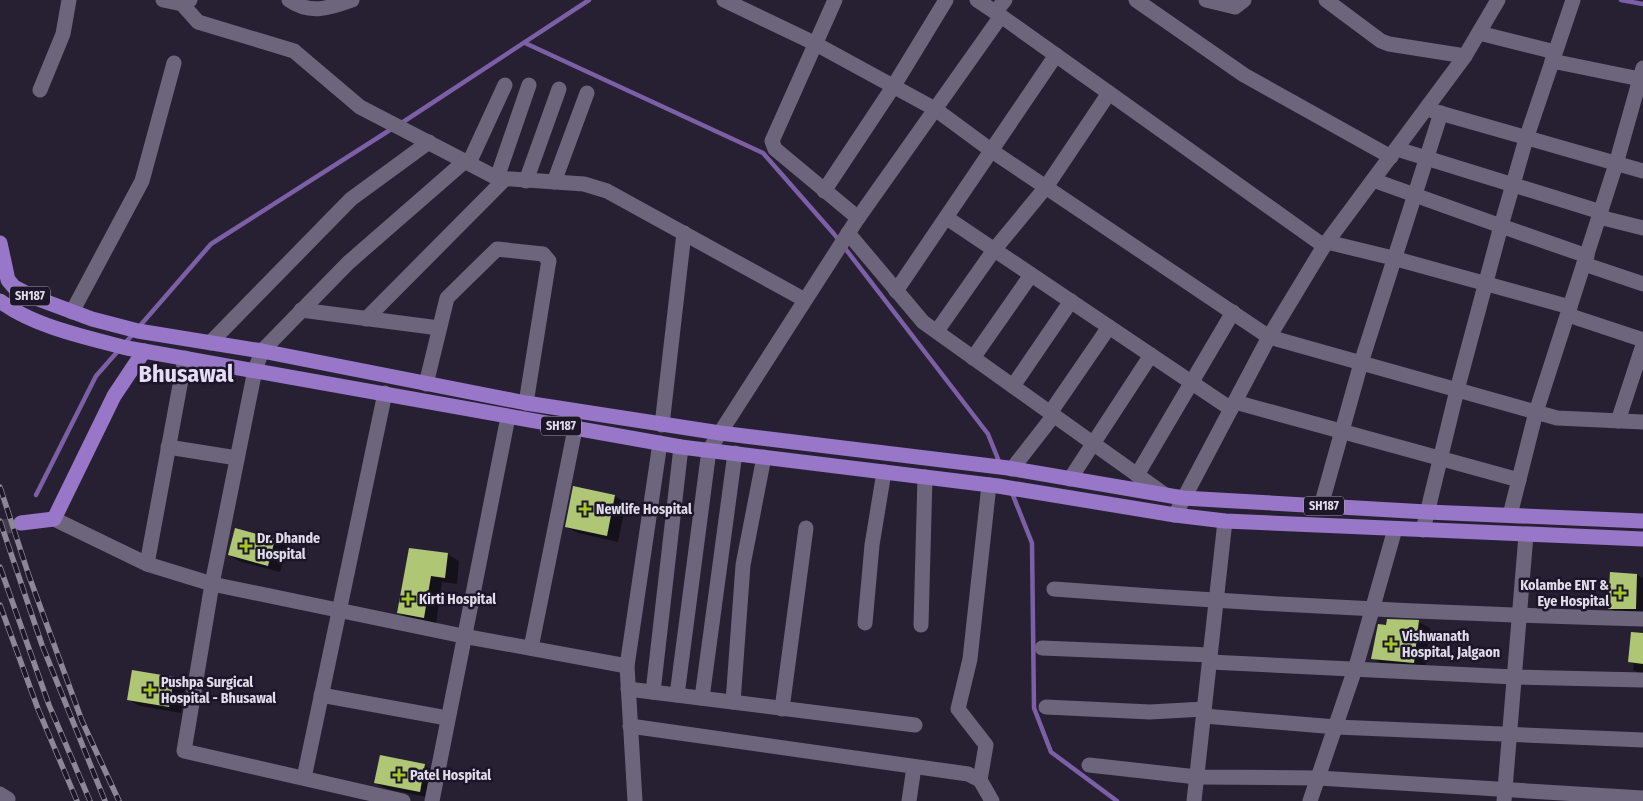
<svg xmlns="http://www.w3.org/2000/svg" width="1643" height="801" font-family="'Fira Sans Condensed',sans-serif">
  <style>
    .shadow { fill: #0007 }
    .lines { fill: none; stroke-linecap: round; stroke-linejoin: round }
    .stream { stroke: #7c60a6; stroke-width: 4.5 }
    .building { fill: #afc775 }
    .major-tunnel { stroke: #433c4e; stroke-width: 15; stroke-dasharray: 15 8; stroke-linecap: butt }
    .minor { stroke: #6d657b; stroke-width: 15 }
    .major { stroke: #9876c8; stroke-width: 15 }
    .rail-casing { stroke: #8c8796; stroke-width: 5.5 }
    .rail { stroke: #1d1629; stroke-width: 4; stroke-dasharray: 11; stroke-linecap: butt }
    .poi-dot { fill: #a4c825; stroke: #1d1629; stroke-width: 2 }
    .labels { text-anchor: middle; stroke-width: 5; stroke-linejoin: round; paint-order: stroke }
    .shield { fill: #1d1629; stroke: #a6a1af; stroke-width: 1 }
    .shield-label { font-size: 12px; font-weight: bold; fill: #e0dce9 }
    .poi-label { font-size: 14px; font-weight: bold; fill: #e0dce9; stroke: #1d1629; text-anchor: start }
    .town-label { font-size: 24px; font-weight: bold; fill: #e5dcf6; stroke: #1d1629 }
  </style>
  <rect width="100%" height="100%" fill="#272033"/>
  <g class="shadow">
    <polygon points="615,496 626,503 618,542 578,533 566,527"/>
    <polygon points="236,530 275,540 287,547 280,572 241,562 229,555"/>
    <polygon points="447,554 459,561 457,584 442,582 436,624 410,619 398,612"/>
    <polygon points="1637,575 1643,578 1643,615 1621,615 1609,608"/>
    <polygon points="1418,622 1430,628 1425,669 1384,665 1373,658 1387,627"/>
    <polygon points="1643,634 1643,675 1633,670 1634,664 1630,662"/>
    <polygon points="174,678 185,685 181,713 140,706 129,700"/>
    <polygon points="381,756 425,766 437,772 431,798 387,789 375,783"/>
  </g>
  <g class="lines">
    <g class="stream">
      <polyline points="1621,0 1643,4"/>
      <polyline points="525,43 763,153 834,234 988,434 1000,464"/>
      <polyline points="400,124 589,0"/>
      <polyline points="138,328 211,244 393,128"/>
      <polyline points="1012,493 1032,543 1034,708 1051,752 1117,801"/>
      <polyline points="36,495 96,376 133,334"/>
    </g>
  </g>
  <g class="building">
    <polygon points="573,486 615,495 607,536 565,527"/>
    <polygon points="235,528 275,539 268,566 228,555"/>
    <polygon points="409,548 448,553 445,578 431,576 424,618 397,613"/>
    <polygon points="1610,572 1637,574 1636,609 1608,609"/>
    <polygon points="1387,619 1419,620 1414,663 1371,659 1378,624 1386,625"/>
    <polygon points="1631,632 1643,633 1643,664 1628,662"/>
    <polygon points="132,670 174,677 169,707 127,700"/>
    <polygon points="380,755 425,764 420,792 374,783"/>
  </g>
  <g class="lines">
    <polyline class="major-tunnel" points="0,528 21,523"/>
    <g class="minor">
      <polyline points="163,0 182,4 190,0"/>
      <path d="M289 0C310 15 330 8 352 0"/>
      <polyline points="724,0 814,43 935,109 992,151 1269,337 1557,418 1643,422"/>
      <polyline points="835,0 772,141 775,149 858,218"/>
      <polyline points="1136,0 1244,75 1391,157"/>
      <polyline points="1206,0 1235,7 1244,0"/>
      <polyline points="1326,0 1381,41 1389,44 1465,56"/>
      <polyline points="1573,0 1526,139 1501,226 1587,256"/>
      <polyline points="182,4 198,22 294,51 360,107 497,178 584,184 607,191 805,300"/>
      <polyline points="995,12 1005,0"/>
      <polyline points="1001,16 1324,246"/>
      <polyline points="1479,33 1555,52"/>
      <polyline points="1552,61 1640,79"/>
      <polyline points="40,90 63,34 69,0"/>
      <polyline points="1433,111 1643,171"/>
      <polyline points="1397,149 1601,212"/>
      <polyline points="469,163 505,85"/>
      <polyline points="497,178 529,85"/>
      <polyline points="1373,180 1501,226 1457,390 1423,530"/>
      <polyline points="526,181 559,89"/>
      <polyline points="554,182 587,93"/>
      <polyline points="824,191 893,87 946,0"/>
      <polyline points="1599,217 1643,228"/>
      <polyline points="947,218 1231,409"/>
      <polyline points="848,233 923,322 1164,494"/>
      <polyline points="1327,242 1393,258 1570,307"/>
      <polyline points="1584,264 1643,284"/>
      <polyline points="896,291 1056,55"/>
      <polyline points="301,310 439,328"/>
      <polyline points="72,312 142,181 174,63"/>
      <polyline points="1568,315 1643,340"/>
      <polyline points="366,319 504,180"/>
      <polyline points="937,331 994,250 1046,187 1109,93"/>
      <polyline points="210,343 351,199 429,142"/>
      <polyline points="973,358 1031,275"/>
      <polyline points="426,384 447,298 497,249 543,254 549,261 548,266 526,403"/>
      <polyline points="1013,386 1071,301"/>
      <polyline points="1235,402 1519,480"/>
      <polyline points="1050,413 1109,327"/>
      <polyline points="1618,421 1643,345"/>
      <polyline points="662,425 684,233"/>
      <polyline points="168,447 237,458"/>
      <polyline points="1012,469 1054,415"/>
      <polyline points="1137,475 1233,312"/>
      <polyline points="1070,479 1151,355"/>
      <polyline points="1321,506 1361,363 1441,113"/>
      <polyline points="1175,515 1269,337 1324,246 1465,56 1498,0"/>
      <polyline points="1510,515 1536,412 1616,164 1643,68"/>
      <polyline points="54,519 147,564 212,584 463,636 627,666"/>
      <polyline points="147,564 185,358"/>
      <path d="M1054 589C1250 604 1446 614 1643 619"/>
      <polyline points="865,623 872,545 884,472"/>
      <polyline points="921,625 925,477"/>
      <polyline points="531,648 575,429"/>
      <polyline points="1042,648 1210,655"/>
      <polyline points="1210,662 1514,677 1643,680"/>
      <polyline points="628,689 915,725"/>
      <polyline points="653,692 681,447"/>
      <polyline points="321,695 447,718"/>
      <polyline points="677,695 709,450 856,221 1001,16 977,0"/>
      <polyline points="702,698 735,453"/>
      <polyline points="733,702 743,565 764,457"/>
      <polyline points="1046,707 1150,712 1204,709"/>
      <polyline points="782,709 806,528"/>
      <polyline points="1204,716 1336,727 1643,740"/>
      <polyline points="630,726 968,774 980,780 992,801"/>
      <polyline points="1089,765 1197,777 1318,778 1643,798"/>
      <polyline points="304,778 385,393"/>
      <polyline points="980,780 986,745 958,709 970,659 989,485"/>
      <polyline points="0,794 8,799"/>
      <polyline points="403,801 184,751 212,584 255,370 262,351 348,263 465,161"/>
      <polyline points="432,801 508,417"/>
      <polyline points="635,801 627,666 660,443"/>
      <polyline points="909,801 914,767"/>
      <polyline points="1194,801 1225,521"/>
      <polyline points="1310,801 1357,663 1395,529"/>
      <polyline points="1504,801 1526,535"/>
    </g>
    <g class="major">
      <polyline points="0,243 8,280 14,287 33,297 92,319 138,331 262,351 526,403 720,433 1008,468 1183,498 1427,512 1643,521"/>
      <path d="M0 301C32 326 88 338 127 348L681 447 998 486 1175 515 1225 521 1643 539"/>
      <polyline points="21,523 54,519 114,396 144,351"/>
    </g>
    <defs>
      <g id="rail">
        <polyline points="0,487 29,576 82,721 119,801"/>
        <polyline points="0,521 42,645 105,801"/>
        <polyline points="0,567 49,705 90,801"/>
        <polyline points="0,605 38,709 77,801"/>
      </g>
    </defs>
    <use href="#rail" class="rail-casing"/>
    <use href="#rail" class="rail"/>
  </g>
  <g class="poi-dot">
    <path d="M582.5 501.5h5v5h5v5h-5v5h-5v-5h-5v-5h5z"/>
    <path d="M243.5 538.5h5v5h5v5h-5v5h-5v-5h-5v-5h5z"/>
    <path d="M1617.5 585.5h5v5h5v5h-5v5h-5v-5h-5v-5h5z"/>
    <path d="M405.5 591.5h5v5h5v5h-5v5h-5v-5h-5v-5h5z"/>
    <path d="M1388.5 636.5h5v5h5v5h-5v5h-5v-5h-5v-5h5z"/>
    <path d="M147.5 682.5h5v5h5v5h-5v5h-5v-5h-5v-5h5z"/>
    <path d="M396.5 767.5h5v5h5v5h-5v5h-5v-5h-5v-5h5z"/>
  </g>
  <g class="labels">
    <g class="shield">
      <rect x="10" y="286.5" width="40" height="19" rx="4"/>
      <rect x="541" y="416.5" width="40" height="19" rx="4"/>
      <rect x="1304" y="496.5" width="40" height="19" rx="4"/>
    </g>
    <g class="shield-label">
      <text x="30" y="300">SH187</text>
      <text x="561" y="430">SH187</text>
      <text x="1324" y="510">SH187</text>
    </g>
    <g class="poi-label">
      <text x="596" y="514">Newlife Hospital</text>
      <text x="257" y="543">Dr. Dhande<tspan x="257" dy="16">Hospital</tspan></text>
      <text x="1609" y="590" text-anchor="end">Kolambe ENT &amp;<tspan x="1609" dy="16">Eye Hospital</tspan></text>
      <text x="419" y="604">Kirti Hospital</text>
      <text x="1402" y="641">Vishwanath<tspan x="1402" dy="16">Hospital, Jalgaon</tspan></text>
      <text x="161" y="687">Pushpa Surgical<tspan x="161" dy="16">Hospital - Bhusawal</tspan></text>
      <text x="410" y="780">Patel Hospital</text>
    </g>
    <g class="town-label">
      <text x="186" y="382">Bhusawal</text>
    </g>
  </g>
</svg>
